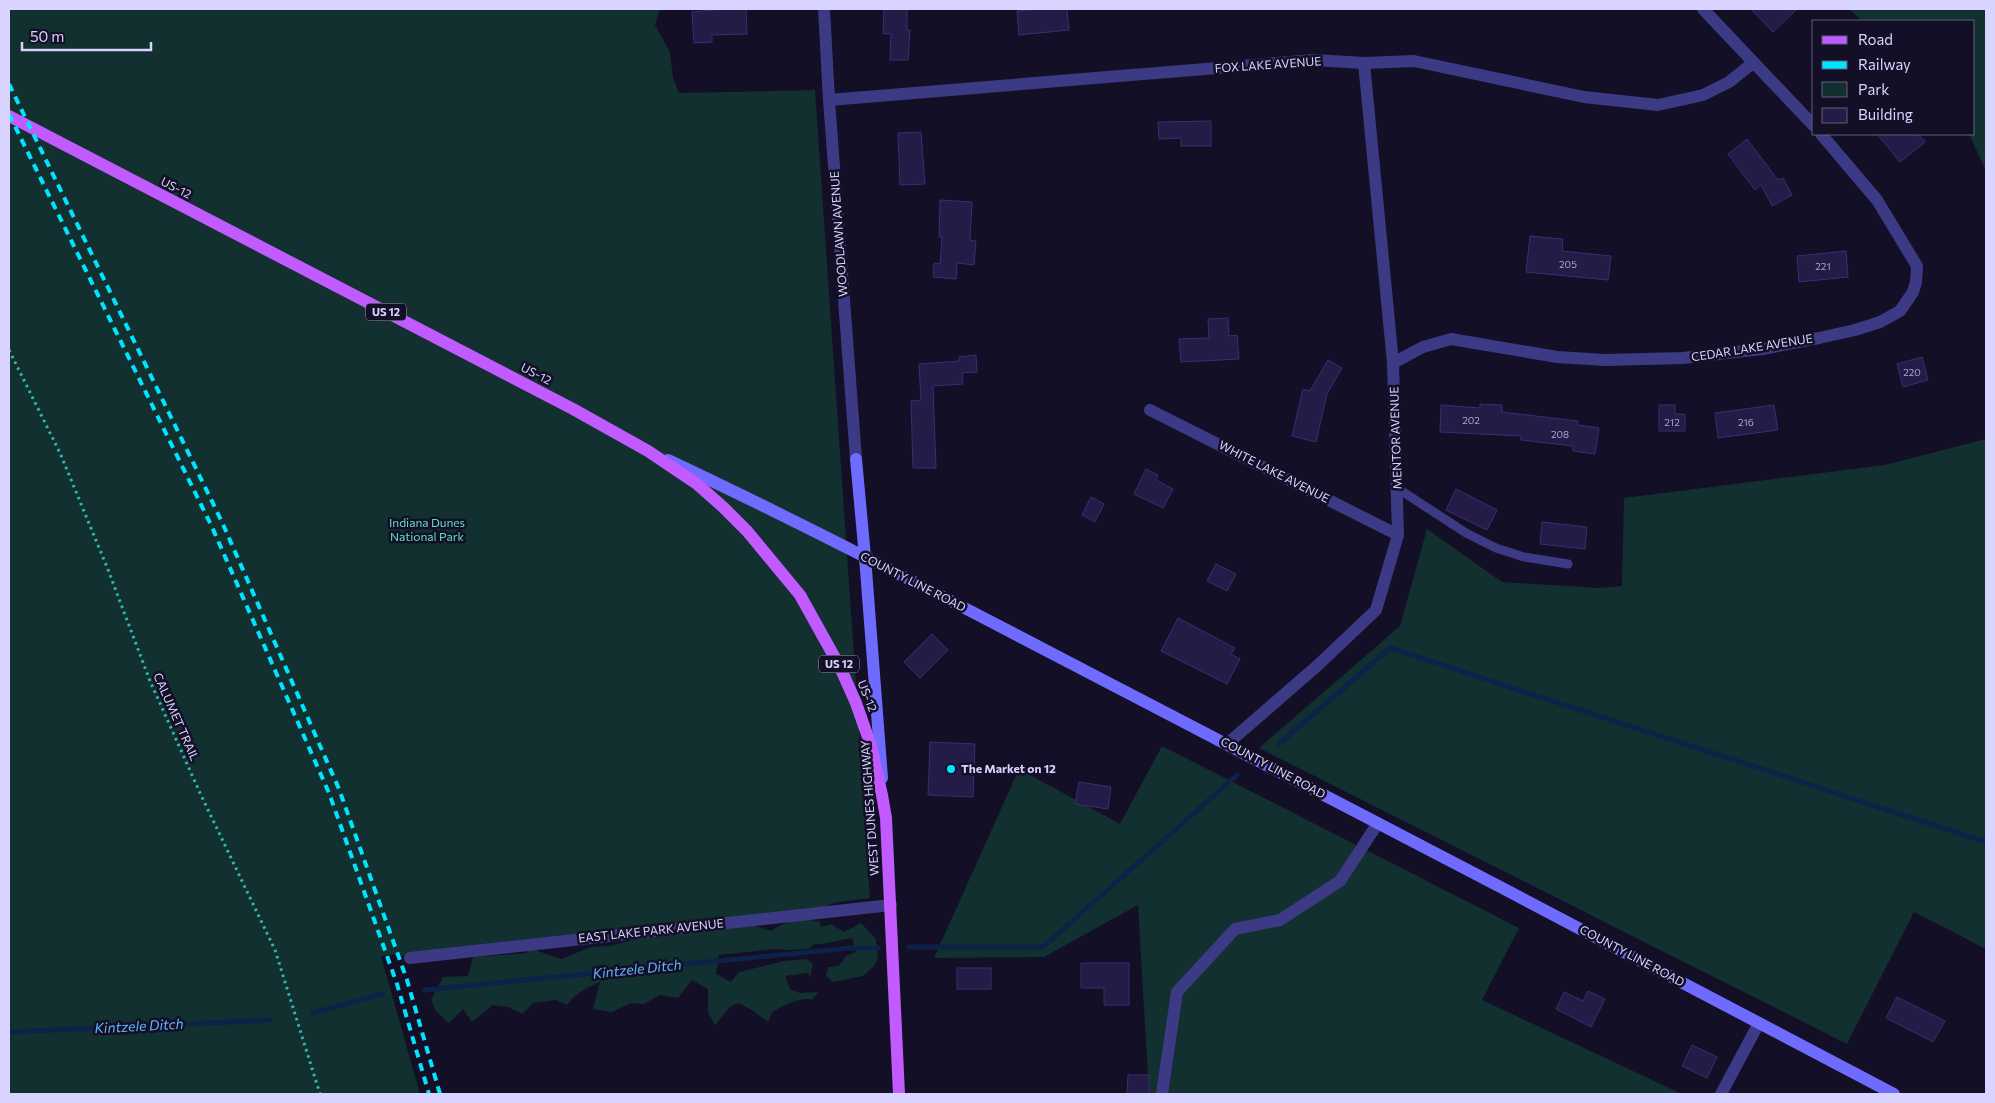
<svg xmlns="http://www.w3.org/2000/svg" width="1995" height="1103" font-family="Commissioner,sans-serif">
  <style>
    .green { fill: #12302f; fill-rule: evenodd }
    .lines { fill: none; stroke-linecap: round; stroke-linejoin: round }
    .stream { stroke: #0c2248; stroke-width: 5 }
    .building { fill: #241b47; stroke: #3b2d73 }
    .path { stroke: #2fb8b0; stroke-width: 3; stroke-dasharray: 2.5 4; stroke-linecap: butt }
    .lane { stroke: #3d3a85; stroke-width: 9 }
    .street { stroke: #3d3a85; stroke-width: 12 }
    .secondary { stroke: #6f6bff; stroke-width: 12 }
    .primary { stroke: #c25bff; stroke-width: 12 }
    .rail { stroke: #00e5ff; stroke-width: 4; stroke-dasharray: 8 6; stroke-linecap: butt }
    .poi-dot { fill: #00e5ff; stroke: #130f26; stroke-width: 2 }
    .labels { text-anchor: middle; stroke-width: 5; stroke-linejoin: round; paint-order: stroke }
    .number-label { font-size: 10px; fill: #aca6d1 }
    .shield { fill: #130f26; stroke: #9e99be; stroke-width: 1 }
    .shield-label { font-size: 11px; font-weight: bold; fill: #d9d4ff }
    .street-label { font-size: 12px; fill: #d9d4ff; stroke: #130f26 }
    .park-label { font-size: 12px; fill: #5fe0c0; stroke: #130f26 }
    .poi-label { font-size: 12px; font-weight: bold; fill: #d9d4ff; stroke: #130f26; text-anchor: start }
    .water-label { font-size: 14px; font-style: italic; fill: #62b6ff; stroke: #130f26 }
  </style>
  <rect width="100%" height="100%" fill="#130f26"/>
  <g class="green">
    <path d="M9 9H660L655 25 670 52 673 78 679 93 815 90 863 786 867 788C876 804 880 827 866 842L870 898 832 903 825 908 746 918 756 926 771 931C785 921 803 916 820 922L821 927 831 924 844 932 861 923 876 939 878 958 874 966 863 976 833 982 826 976 828 967 839 966 846 956 856 952 852 938 821 944H815L808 949 789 950 777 949 719 955 716 974 731 982 739 972 784 961 806 959 813 964 810 977 808 973 785 976 790 989 800 993 818 992 813 999C797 998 786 1004 772 1012L768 1022 752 1010 738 1003 730 1007 715 1025 708 1013V989L692 980 678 998 660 995 644 1004 631 1003 612 1012 593 1009 600 982C586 988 576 993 567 1005L556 1000 533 1003 523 1014 508 1007 493 1005 472 1022 463 1009 449 1023 436 1011 431 1000 443 977 468 976 473 957 527 953 523 942 434 950 401 956 400 954 381 956 420 1094H9ZM541 939 633 940 610 946 591 947 561 959 538 951Z"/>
    <polygon points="1849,9 1986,9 1986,171 1969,134 1974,134 1974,21 1862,21"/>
    <polygon points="1986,439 1986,949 1914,912 1847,1044 1259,748 1400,626 1427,529 1502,582 1600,588 1622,586 1624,498 1885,465"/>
    <polygon points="1162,746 1519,928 1482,1000 1682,1094 1149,1094 1138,905 1044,957 934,958 1019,769 1120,824"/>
  </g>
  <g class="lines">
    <g class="stream">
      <polyline points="1279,744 1390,648 1986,842"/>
      <polyline points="909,947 1043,947 1237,775"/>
      <polyline points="425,990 850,948 878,948"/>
      <polyline points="313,1013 382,994"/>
      <polyline points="9,1032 270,1020"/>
    </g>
  </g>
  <g class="building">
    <polygon points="724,9 746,9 747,34 712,35 712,42 694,43 692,12"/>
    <polygon points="884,9 907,9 907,30 910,30 908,60 890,60 891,34 883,34"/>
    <polygon points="1040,9 1067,9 1069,30 1019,35 1017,11"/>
    <polygon points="1751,9 1797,9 1773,32"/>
    <polygon points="1211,121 1211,146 1181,146 1181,138 1159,139 1158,122"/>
    <polygon points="921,132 925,184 900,185 898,133"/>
    <polygon points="1877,134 1918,134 1925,142 1900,162"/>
    <polygon points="1747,139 1778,180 1783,178 1792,195 1772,206 1761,185 1755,190 1728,154"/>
    <polygon points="940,200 972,202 970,240 976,241 974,265 957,263 956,279 933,277 934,263 940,264 942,237 939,237"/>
    <polygon points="1530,236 1563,239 1562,251 1611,256 1608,280 1526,272"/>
    <polygon points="1846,251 1848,277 1799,282 1797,256"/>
    <polygon points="1228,318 1229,336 1237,335 1239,359 1181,362 1179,339 1209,338 1208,319"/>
    <polygon points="976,355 977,372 962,373 963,384 933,386 936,468 913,468 911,401 921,400 919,364 959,361 959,357"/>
    <polygon points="1922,357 1928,380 1903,387 1897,364"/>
    <polygon points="1328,360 1342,368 1327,394 1316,442 1292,436 1303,389 1310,391"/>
    <polygon points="1480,404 1502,405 1502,412 1578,421 1578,425 1599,428 1595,454 1573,451 1573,446 1521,440 1521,436 1440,432 1441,405 1480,408"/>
    <polygon points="1659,405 1675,405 1675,414 1685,414 1685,431 1659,431"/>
    <polygon points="1774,405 1778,430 1718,438 1715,413"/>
    <polygon points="1146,469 1158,475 1156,480 1173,489 1163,508 1134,494"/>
    <polygon points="1456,489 1497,510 1487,530 1446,510"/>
    <polygon points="1091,497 1104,504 1095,522 1082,515"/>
    <polygon points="1542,522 1587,527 1585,549 1540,544"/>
    <polygon points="1216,564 1236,574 1227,591 1207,581"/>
    <polygon points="1178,618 1235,648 1231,654 1240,659 1227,684 1161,651"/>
    <polygon points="932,634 948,650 920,678 904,662"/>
    <polygon points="930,742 975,744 973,797 928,795"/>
    <polygon points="1079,782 1111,787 1108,809 1075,804"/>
    <polygon points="1081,963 1129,963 1129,1005 1104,1005 1104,988 1081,988"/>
    <rect x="957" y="968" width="34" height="21"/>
    <polygon points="1588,991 1605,999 1591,1027 1556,1009 1564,992 1583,1001"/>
    <polygon points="1897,997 1945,1021 1933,1042 1886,1018"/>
    <polygon points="1692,1045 1717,1057 1707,1078 1682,1066"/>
    <polygon points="1128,1075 1149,1075 1149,1094 1127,1094"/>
  </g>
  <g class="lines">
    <polyline class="path" points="9,350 60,453 107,567 150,681 200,793 275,950 320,1094"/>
    <polyline class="lane" points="1397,488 1466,533 1496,548 1524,557 1568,564"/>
    <g class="street">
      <polyline points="824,9 829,100 856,459"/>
      <polyline points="1703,9 1814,126"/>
      <polyline points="829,100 1314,60 1364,63 1414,61 1584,97 1658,105 1703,95 1729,82 1753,63"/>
      <polyline points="1393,363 1423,347 1451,339 1557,357 1605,360 1683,358 1762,349 1819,338 1855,330 1880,322 1900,311 1913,292 1916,282 1917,266 1877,200 1821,134"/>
      <polyline points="1150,410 1398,535"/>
      <polyline points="1227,744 1317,666 1376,610 1398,535 1393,363 1364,63"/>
      <polyline points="410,958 891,905"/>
      <polyline points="1162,1094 1177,992 1235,929 1280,920 1340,881 1378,823"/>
      <polyline points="1721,1094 1759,1023"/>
    </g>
    <g class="secondary">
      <polyline points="856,459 865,557 882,778"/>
      <path d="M668 460C823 533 974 613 1126 692 1383 825 1638 959 1894 1094"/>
    </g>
    <polyline class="primary" points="9,116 573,409 648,451 697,484 723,507 747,531 800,595 840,667 856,703 871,746 882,795 886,818 899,1094"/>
    <g class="rail">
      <polyline points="9,84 222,522 339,789 407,980 440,1094"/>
      <polyline points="9,114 212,527 329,793 397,984 429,1094"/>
    </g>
  </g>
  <circle class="poi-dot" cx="951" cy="769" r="5"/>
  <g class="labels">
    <g class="number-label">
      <text x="1568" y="268">205</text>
      <text x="1823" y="270">221</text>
      <text x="1912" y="376">220</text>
      <text x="1471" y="424">202</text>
      <text x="1672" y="426">212</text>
      <text x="1746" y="426">216</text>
      <text x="1560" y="438">208</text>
    </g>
    <g class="shield">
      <rect x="366" y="303.5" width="40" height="17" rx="4"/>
      <rect x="819" y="655.5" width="40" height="17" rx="4"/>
    </g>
    <g class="shield-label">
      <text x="386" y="316">US 12</text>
      <text x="839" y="668">US 12</text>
    </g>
    <g class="street-label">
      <text transform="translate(1268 65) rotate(-4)" y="4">FOX LAKE AVENUE</text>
      <text transform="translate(176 188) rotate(27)" y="4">US-12</text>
      <text transform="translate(839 234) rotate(-94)" y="4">WOODLAWN AVENUE</text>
      <text transform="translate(1752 348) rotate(-9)" y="4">CEDAR LAKE AVENUE</text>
      <text transform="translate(536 374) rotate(27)" y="4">US-12</text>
      <text transform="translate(1396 438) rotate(-92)" y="4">MENTOR AVENUE</text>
      <text transform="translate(1274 472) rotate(27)" y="4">WHITE LAKE AVENUE</text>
      <text transform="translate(913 582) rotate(27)" y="4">COUNTY LINE ROAD</text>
      <text transform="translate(867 696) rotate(68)" y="4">US-12</text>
      <text transform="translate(176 717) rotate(66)" y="4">CALUMET TRAIL</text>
      <text transform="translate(1273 768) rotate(28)" y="4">COUNTY LINE ROAD</text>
      <text transform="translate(870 808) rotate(-94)" y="4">WEST DUNES HIGHWAY</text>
      <text transform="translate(651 931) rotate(-6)" y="4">EAST LAKE PARK AVENUE</text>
      <text transform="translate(1632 956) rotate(28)" y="4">COUNTY LINE ROAD</text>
    </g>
    <g class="park-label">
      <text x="427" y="527">Indiana Dunes<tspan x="427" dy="14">National Park</tspan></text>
    </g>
    <g class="poi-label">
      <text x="961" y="773">The Market on 12</text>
    </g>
    <g class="water-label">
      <text transform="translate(637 969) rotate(-6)" y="5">Kintzele Ditch</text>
      <text transform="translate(139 1026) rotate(-3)" y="5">Kintzele Ditch</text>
    </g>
  </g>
  <rect width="1995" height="1103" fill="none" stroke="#d9d4ff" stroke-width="20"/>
  <rect x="1812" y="20" width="162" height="115" fill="#130f26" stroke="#625e7d"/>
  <rect x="1822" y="36" width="25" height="8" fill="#c25bff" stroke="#625e7d"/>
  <text x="1858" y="45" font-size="15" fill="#d9d4ff">Road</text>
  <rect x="1822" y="61" width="25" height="8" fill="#00e5ff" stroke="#625e7d"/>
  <text x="1858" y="70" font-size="15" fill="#d9d4ff">Railway</text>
  <rect x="1822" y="82" width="25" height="15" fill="#12302f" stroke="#625e7d"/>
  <text x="1858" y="95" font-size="15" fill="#d9d4ff">Park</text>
  <rect x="1822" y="108" width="25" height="15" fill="#241b47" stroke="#625e7d"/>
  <text x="1858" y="120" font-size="15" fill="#d9d4ff">Building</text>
  <path d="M22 42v8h129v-8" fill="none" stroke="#d9d4ff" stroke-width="2.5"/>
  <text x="30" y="42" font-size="15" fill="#d9d4ff" stroke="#130f26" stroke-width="4" paint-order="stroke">50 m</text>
</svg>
